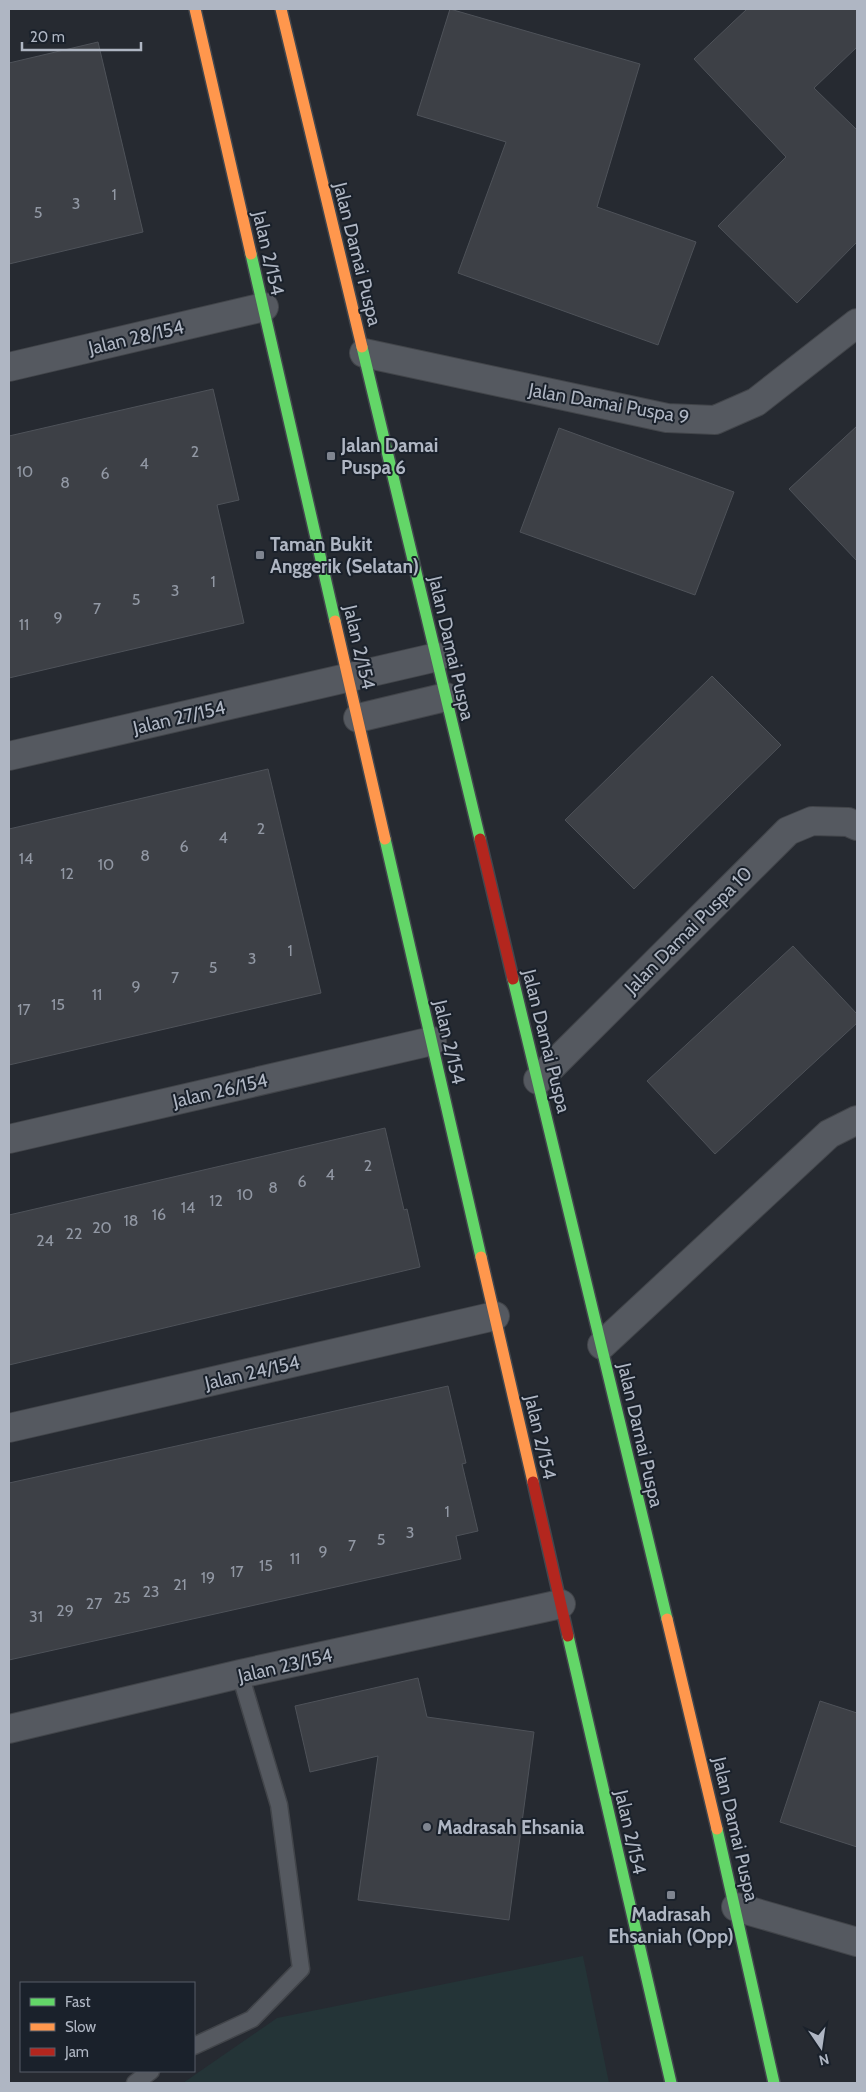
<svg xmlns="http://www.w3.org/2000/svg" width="866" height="2092" font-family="Cabin,sans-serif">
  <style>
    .green { fill: #243437 }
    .building { fill: #3d4046; stroke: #4e5259 }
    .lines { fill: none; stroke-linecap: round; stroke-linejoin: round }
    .lane-casing { stroke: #42454a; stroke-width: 19 }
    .street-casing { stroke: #42454a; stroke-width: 30 }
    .fast-casing { stroke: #43474e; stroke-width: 14 }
    .slow-casing { stroke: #43474e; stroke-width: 14 }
    .jam-casing { stroke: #43474e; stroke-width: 14 }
    .lane { stroke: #555960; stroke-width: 16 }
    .street { stroke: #555960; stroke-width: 28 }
    .fast { stroke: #63d668; stroke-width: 11 }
    .slow { stroke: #ff974d; stroke-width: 11 }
    .jam { stroke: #b3261e; stroke-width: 11 }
    .poi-dot { fill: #7f8590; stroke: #1a212b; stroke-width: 2 }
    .labels { text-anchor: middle; stroke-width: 4; stroke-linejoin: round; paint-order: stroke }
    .number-label { font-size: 16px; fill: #9298a4 }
    .street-label { font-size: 19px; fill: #afb6c3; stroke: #1a212b }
    .poi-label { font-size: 19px; font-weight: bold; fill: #afb6c3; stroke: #1a212b; text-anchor: start }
  </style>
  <rect width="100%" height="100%" fill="#262a31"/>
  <polygon class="green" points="583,1956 609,2083 183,2083 277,2018"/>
  <g class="building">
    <polygon points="450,9 640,64 597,207 696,242 658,345 458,273 506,142 417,115"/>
    <polygon points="747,9 857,9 857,47 814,88 857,130 857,242 797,303 718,226 786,157 694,59"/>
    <polygon points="98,42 143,232 9,264 9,63"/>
    <polygon points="213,389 239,500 217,505 244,623 9,678 9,436"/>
    <polygon points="857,426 857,561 789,489"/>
    <polygon points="559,428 734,492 695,595 520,532"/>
    <polygon points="712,676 781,745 634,889 565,820"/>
    <polygon points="268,769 321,993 9,1065 9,829"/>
    <polygon points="793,946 857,1014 857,1023 715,1154 647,1081"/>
    <polygon points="385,1128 404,1210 407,1209 420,1267 9,1365 9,1215"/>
    <polygon points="448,1386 466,1463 462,1464 478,1531 456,1536 461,1559 9,1660 9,1483"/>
    <polygon points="418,1678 427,1717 534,1732 509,1920 358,1900 378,1756 310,1772 295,1706"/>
    <polygon points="820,1701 857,1713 857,1847 780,1822"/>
  </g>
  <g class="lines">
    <defs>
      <g id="lane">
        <polyline points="194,2046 252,2019 301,1969 279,1805 240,1674"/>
        <polyline points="135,2083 151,2071"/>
      </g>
      <g id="street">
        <polyline points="364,353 667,418 715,420 756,402 857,323"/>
        <polyline points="9,367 264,307"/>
        <polyline points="358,718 446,697"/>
        <polyline points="9,756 437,657"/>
        <polyline points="538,1080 788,831 812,821 848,822 857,826"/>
        <polyline points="9,1139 432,1041"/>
        <polyline points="602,1345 829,1134 857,1120"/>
        <polyline points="9,1428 495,1316"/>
        <polyline points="9,1729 240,1674 561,1604"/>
        <polyline points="736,1907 857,1942"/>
      </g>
      <g id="fast">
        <polyline points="251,254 335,621"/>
        <polyline points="362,347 480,839"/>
        <polyline points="385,839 481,1257"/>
        <polyline points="513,979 667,1619"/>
        <polyline points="568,1636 671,2083"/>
        <polyline points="717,1829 774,2083"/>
      </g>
      <g id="slow">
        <polyline points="195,9 251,254"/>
        <polyline points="281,9 362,347"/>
        <polyline points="335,621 385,839"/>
        <polyline points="481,1257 533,1482"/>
        <polyline points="667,1619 717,1829"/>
      </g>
      <g id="jam">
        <polyline points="480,839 513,979"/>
        <polyline points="533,1482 568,1636"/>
      </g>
    </defs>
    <use href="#lane" class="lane-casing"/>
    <use href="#street" class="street-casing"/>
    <use href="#fast" class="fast-casing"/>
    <use href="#slow" class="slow-casing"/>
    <use href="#jam" class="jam-casing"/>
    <use href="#lane" class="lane"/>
    <use href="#street" class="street"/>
    <use href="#fast" class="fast"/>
    <use href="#slow" class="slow"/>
    <use href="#jam" class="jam"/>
  </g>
  <g class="poi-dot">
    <rect x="326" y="451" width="10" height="10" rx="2.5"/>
    <rect x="255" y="550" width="10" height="10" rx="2.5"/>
    <circle cx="427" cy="1827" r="5"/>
    <rect x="666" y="1890" width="10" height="10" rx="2.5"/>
  </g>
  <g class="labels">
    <g class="number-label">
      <text x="114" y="200">1</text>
      <text x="76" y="209">3</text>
      <text x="38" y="218">5</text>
      <text x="195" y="457">2</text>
      <text x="144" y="469">4</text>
      <text x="25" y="477">10</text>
      <text x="105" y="479">6</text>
      <text x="65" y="488">8</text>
      <text x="213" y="587">1</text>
      <text x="175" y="596">3</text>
      <text x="136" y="605">5</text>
      <text x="97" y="614">7</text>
      <text x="58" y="623">9</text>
      <text x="24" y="630">11</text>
      <text x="261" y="834">2</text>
      <text x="223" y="843">4</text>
      <text x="184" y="852">6</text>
      <text x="145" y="861">8</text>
      <text x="26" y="864">14</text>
      <text x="106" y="870">10</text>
      <text x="67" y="879">12</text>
      <text x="290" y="956">1</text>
      <text x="252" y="964">3</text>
      <text x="213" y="973">5</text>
      <text x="175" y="983">7</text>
      <text x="136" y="992">9</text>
      <text x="97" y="1000">11</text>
      <text x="58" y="1010">15</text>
      <text x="24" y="1015">17</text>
      <text x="368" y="1171">2</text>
      <text x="330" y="1180">4</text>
      <text x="302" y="1187">6</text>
      <text x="273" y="1193">8</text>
      <text x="245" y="1200">10</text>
      <text x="216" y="1206">12</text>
      <text x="188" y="1213">14</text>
      <text x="159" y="1220">16</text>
      <text x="131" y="1226">18</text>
      <text x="102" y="1233">20</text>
      <text x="74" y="1239">22</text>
      <text x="45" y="1246">24</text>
      <text x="447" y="1517">1</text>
      <text x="410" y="1538">3</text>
      <text x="381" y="1545">5</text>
      <text x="352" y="1551">7</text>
      <text x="323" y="1557">9</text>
      <text x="295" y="1564">11</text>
      <text x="266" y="1571">15</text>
      <text x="237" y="1577">17</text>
      <text x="208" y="1583">19</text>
      <text x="180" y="1590">21</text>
      <text x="151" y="1597">23</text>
      <text x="122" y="1603">25</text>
      <text x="94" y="1609">27</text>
      <text x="65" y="1616">29</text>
      <text x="36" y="1622">31</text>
    </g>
    <g class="street-label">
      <text transform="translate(269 253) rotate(77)" y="7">Jalan 2/154</text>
      <text transform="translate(358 254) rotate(76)" y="7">Jalan Damai Puspa</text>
      <text transform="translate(136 337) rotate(-13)" y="7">Jalan 28/154</text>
      <text transform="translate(609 403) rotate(10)" y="7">Jalan Damai Puspa 9</text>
      <text transform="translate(360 647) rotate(77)" y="7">Jalan 2/154</text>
      <text transform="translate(452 648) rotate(77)" y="7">Jalan Damai Puspa</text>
      <text transform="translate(179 717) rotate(-13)" y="7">Jalan 27/154</text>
      <text transform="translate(688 930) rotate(-45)" y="7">Jalan Damai Puspa 10</text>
      <text transform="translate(547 1041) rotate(76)" y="7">Jalan Damai Puspa</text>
      <text transform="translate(450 1042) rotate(77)" y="7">Jalan 2/154</text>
      <text transform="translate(220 1090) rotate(-13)" y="7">Jalan 26/154</text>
      <text transform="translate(252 1372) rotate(-13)" y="7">Jalan 24/154</text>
      <text transform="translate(641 1435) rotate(77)" y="7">Jalan Damai Puspa</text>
      <text transform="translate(541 1437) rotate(77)" y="7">Jalan 2/154</text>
      <text transform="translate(285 1665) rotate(-13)" y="7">Jalan 23/154</text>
      <text transform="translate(736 1829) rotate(77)" y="7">Jalan Damai Puspa</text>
      <text transform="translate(631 1832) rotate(77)" y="7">Jalan 2/154</text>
    </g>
    <g class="poi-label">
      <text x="341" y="452">Jalan Damai<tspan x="341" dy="22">Puspa 6</tspan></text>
      <text x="270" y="551">Taman Bukit<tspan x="270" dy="22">Anggerik (Selatan)</tspan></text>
      <text x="437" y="1834">Madrasah Ehsania</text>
      <text x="671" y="1921" text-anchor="middle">Madrasah<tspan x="671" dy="22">Ehsaniah (Opp)</tspan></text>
    </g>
  </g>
  <rect width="866" height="2092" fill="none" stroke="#afb6c3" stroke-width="20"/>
  <rect x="20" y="1982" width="175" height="90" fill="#1a212b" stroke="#565d68"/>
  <rect x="30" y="1998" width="25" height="8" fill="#63d668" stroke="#565d68"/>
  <text x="65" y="2007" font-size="15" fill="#afb6c3">Fast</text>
  <rect x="30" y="2023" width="25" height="8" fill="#ff974d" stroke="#565d68"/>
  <text x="65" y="2032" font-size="15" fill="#afb6c3">Slow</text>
  <rect x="30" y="2048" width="25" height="8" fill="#b3261e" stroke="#565d68"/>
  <text x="65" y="2057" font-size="15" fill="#afb6c3">Jam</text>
  <g transform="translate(821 2047) rotate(167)" stroke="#1a212b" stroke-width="4" paint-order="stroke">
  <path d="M0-4L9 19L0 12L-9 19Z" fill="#afb6c3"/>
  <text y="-8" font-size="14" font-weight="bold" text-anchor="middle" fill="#afb6c3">N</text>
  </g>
  <path d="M22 42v8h119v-8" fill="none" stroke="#afb6c3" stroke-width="2.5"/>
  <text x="30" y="42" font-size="15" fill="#afb6c3" stroke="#1a212b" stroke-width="4" paint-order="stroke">20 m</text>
</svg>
